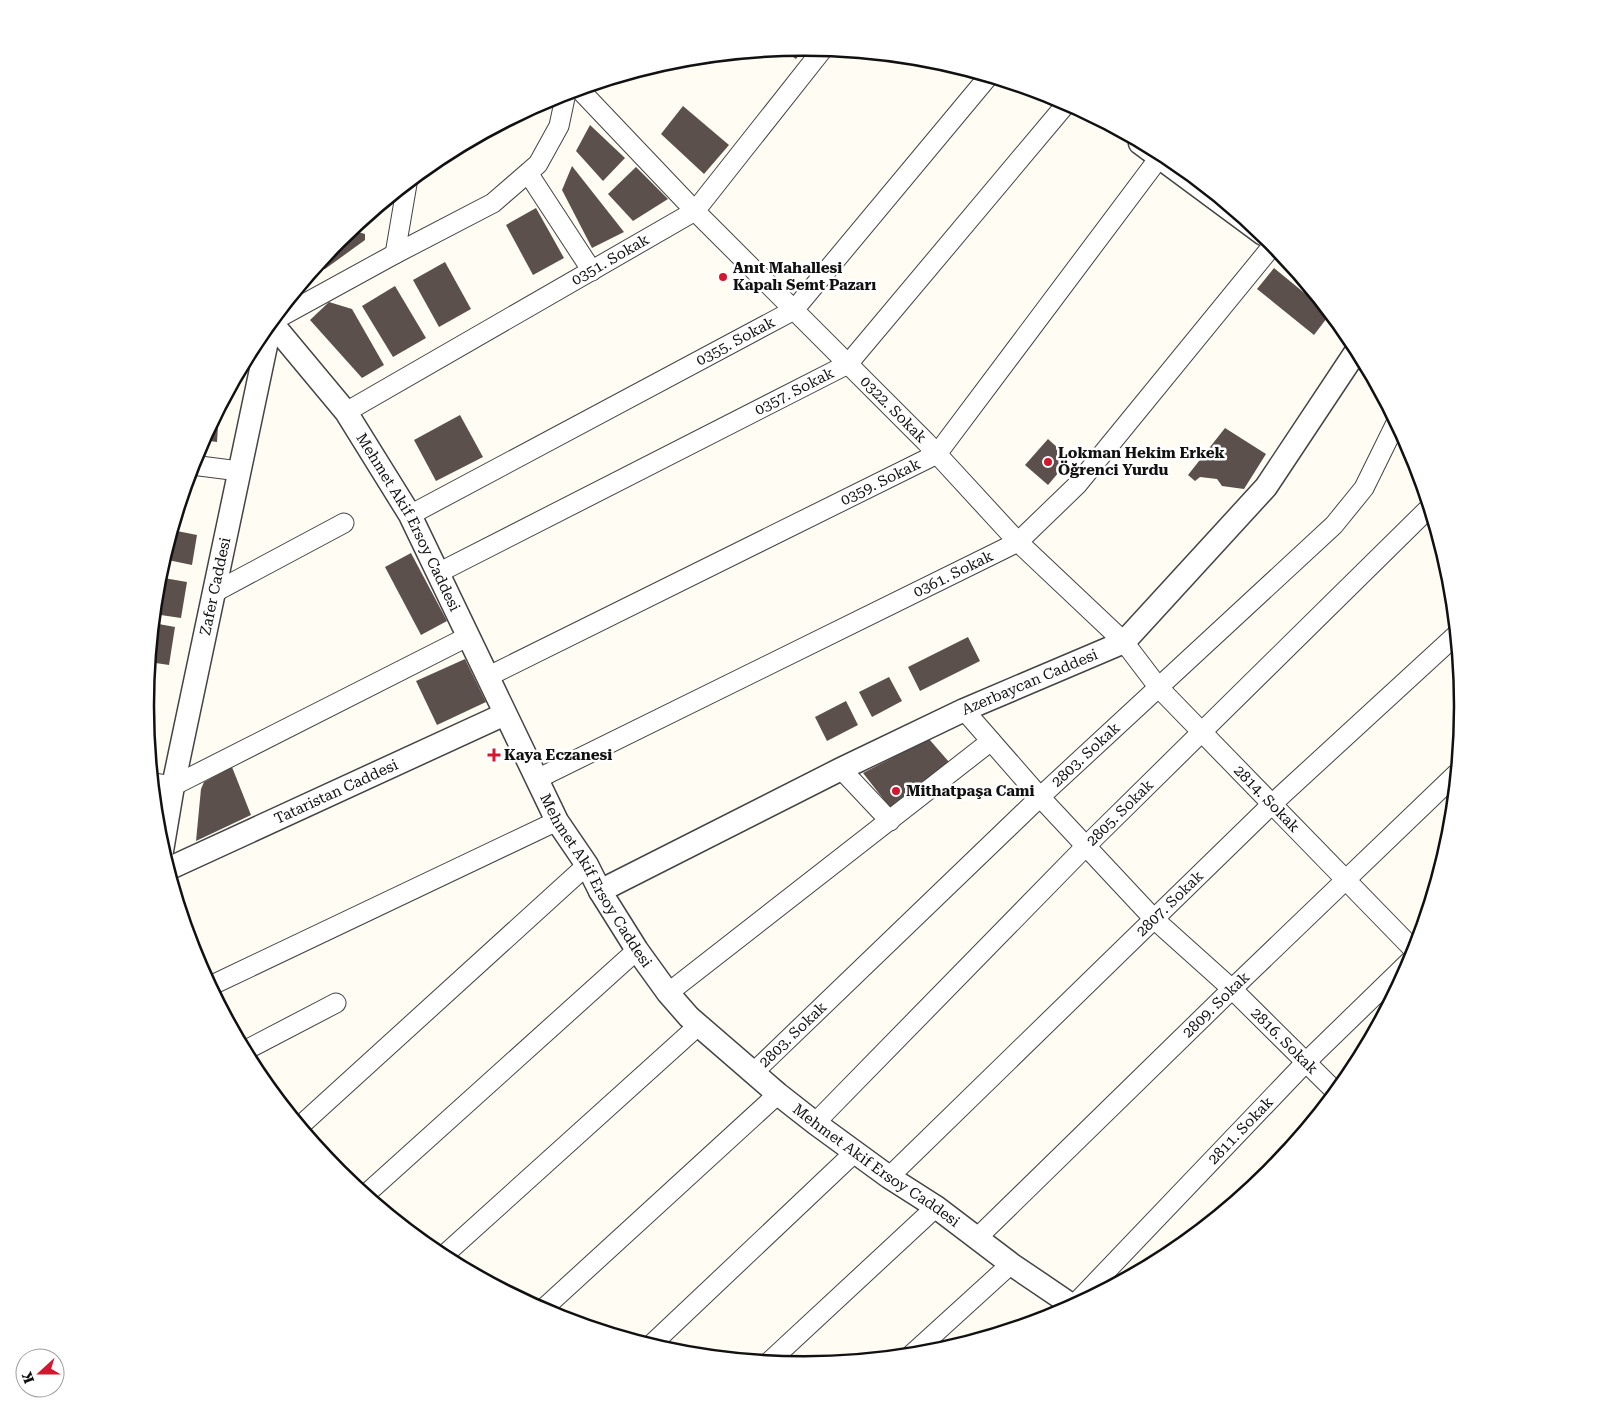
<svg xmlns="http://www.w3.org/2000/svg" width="1608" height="1413" font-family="'Roboto Serif',serif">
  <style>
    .building { fill: #5b504b }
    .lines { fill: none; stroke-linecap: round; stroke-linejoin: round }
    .minor-casing { stroke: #444; stroke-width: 21 }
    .tertiary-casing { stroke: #444; stroke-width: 25 }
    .minor { stroke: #fff; stroke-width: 19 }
    .tertiary { stroke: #fff; stroke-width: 22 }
    .poi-dot { fill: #d2172f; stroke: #fff; stroke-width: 2 }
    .labels { text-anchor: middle; stroke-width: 5; stroke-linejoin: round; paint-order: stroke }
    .street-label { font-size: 15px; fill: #111; stroke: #fff }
    .poi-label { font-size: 15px; font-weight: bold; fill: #111; stroke: #fff; text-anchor: start }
    .rim { fill: none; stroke: #111; stroke-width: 2.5 }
  </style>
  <rect width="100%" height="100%" fill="#fffcf4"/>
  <g class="building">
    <polygon points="804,48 796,59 783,50"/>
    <polygon points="683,106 729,145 704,174 661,134"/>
    <polygon points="590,125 625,158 603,181 576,151"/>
    <polygon points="572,166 624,232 592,248 562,190"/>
    <polygon points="636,167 668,199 633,221 608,194"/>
    <polygon points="536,208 564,258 533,275 506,225"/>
    <polygon points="351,230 365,234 365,240 325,269 315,268 338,240"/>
    <polygon points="445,262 471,309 439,327 413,280"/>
    <polygon points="1274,268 1330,314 1314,335 1257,289"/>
    <polygon points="395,286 426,338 393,357 362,306"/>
    <polygon points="329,302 352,309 384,365 362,378 310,320"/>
    <polygon points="219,410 217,442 203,440 210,427"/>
    <polygon points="460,415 483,457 436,481 414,440"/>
    <polygon points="1225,428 1266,454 1244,489 1222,486 1217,479 1200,477 1195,481 1188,475"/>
    <polygon points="1048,439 1070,459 1048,485 1025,465"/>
    <polygon points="172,530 197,535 192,565 163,559"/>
    <polygon points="411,553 447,621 421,635 385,567"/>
    <polygon points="158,577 187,582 181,618 154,614"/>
    <polygon points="153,623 175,627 169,665 149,662"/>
    <polygon points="968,637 980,661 920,691 908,667"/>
    <polygon points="465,659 486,702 437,725 416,681"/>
    <polygon points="889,677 902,701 872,717 859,692"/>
    <polygon points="846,701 858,725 827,741 815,717"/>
    <polygon points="929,739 949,762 892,810 863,773"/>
    <polygon points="232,767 251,815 196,841 201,789 204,782"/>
  </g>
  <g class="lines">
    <defs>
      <g id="minor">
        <path id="s1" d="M579 89 695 211 926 442 1018 542 1124 642 1159 688 1415 951"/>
        <polyline points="528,173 592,271"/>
        <polyline points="395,254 407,184"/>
        <polyline points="271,322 395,254 493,203 538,164 559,126 566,93"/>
        <path id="s2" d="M346 412 695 211 823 49"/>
        <polyline points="192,465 239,471"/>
        <path id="s3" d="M410 515 794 310 988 77"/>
        <path id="s4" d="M438 573 848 364 1067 103"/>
        <polyline points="215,592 344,523"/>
        <path id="s5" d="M487 677 937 454 1162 154"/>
        <path id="s6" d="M964 710 1040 797 1154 919 1232 989 1336 1092"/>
        <polyline points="841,769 890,821"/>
        <path id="s7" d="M537 779 1018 542 1077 485 1273 245"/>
        <polyline points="153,783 173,786 469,636"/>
        <polyline points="210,986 557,821"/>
        <polyline points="668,993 991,741"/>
        <polyline points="244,1051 336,1003"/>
        <path id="s8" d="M754 1072 1040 797 1334 525 1364 488 1396 423"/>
        <path id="s9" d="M815 1123 1086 846 1429 508"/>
        <polyline points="300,1126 587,865"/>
        <path id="s10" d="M889 1177 1272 804 1456 635"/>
        <polyline points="365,1195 637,950"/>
        <path id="s11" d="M977 1238 1232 989 1456 774"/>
        <polyline points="442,1257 699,1025"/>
        <path id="s12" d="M1072 1307 1306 1062 1413 958"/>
        <polyline points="542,1310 778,1094"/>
        <polyline points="651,1345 855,1152"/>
        <polyline points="911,1355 1011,1264"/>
        <polyline points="769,1362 936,1207"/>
      </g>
      <g id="tertiary">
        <polyline points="1140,143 1263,234"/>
        <path id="s13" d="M271 322 346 412 410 515 557 821 587 865 600 891 637 950 668 993 689 1017 778 1094 815 1123 889 1177 936 1207 1011 1264 1073 1306"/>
        <path id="s14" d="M162 851 173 786 271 322"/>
        <path id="s15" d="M168 869 505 714"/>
        <path id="s16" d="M600 891 841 769 964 710 1124 642 1266 487 1357 350"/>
      </g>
    </defs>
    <use href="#minor" class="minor-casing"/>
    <use href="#tertiary" class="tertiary-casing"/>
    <use href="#minor" class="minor"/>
    <use href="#tertiary" class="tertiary"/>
  </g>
  <g class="poi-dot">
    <circle cx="723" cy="277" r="5"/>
    <circle cx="1048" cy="462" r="5"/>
    <path d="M491.5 747.5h5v5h5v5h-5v5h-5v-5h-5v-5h5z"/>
    <circle cx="896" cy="791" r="5"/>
  </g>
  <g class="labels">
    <g class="street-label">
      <text dy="5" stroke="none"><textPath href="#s2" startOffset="305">0351. Sokak</textPath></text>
      <text dy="5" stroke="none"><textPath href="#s3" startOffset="369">0355. Sokak</textPath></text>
      <text dy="5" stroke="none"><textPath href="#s4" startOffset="400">0357. Sokak</textPath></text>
      <text dy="5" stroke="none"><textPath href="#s1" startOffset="449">0322. Sokak</textPath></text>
      <text dy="5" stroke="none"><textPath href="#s5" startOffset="439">0359. Sokak</textPath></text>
      <text dy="5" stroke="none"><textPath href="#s13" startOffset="244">Mehmet Akif Ersoy Caddesi</textPath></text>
      <text dy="5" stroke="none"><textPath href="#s7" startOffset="464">0361. Sokak</textPath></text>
      <text dy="5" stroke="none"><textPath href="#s14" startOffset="270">Zafer Caddesi</textPath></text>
      <text dy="5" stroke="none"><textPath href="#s16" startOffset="478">Azerbaycan Caddesi</textPath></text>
      <text dy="5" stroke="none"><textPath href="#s8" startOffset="459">2803. Sokak</textPath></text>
      <text dy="5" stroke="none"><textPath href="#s15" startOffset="185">Tataristan Caddesi</textPath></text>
      <text dy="5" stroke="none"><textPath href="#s1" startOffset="989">2814. Sokak</textPath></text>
      <text dy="5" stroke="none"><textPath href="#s9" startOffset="435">2805. Sokak</textPath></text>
      <text dy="5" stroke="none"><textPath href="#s13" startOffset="649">Mehmet Akif Ersoy Caddesi</textPath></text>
      <text dy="5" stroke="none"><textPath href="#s10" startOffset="392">2807. Sokak</textPath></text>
      <text dy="5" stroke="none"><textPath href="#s11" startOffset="334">2809. Sokak</textPath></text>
      <text dy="5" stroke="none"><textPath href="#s8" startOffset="54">2803. Sokak</textPath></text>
      <text dy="5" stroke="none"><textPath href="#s6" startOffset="461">2816. Sokak</textPath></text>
      <text dy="5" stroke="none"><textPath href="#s12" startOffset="244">2811. Sokak</textPath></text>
      <text dy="5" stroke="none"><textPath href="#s13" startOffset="1054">Mehmet Akif Ersoy Caddesi</textPath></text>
    </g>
    <g class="poi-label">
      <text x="733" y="273">Anıt Mahallesi<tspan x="733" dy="17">Kapalı Semt Pazarı</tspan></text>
      <text x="1058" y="458">Lokman Hekim Erkek<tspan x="1058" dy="17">Öğrenci Yurdu</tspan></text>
      <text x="504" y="760">Kaya Eczanesi</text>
      <text x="906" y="796">Mithatpaşa Cami</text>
    </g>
  </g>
  <path d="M0 0H1608V1413H0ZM154 706a650 650 0 1 1 1300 0a650 650 0 1 1-1300 0Z" fill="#fff" fill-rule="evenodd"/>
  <path class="rim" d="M154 706a650 650 0 1 1 1300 0a650 650 0 1 1-1300 0Z"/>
  <g transform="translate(40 1373) rotate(249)"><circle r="24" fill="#ffffff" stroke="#a0a0a0"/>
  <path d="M0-4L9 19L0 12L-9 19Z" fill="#d2172f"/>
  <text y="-8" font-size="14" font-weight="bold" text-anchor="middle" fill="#111111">K</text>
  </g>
</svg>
